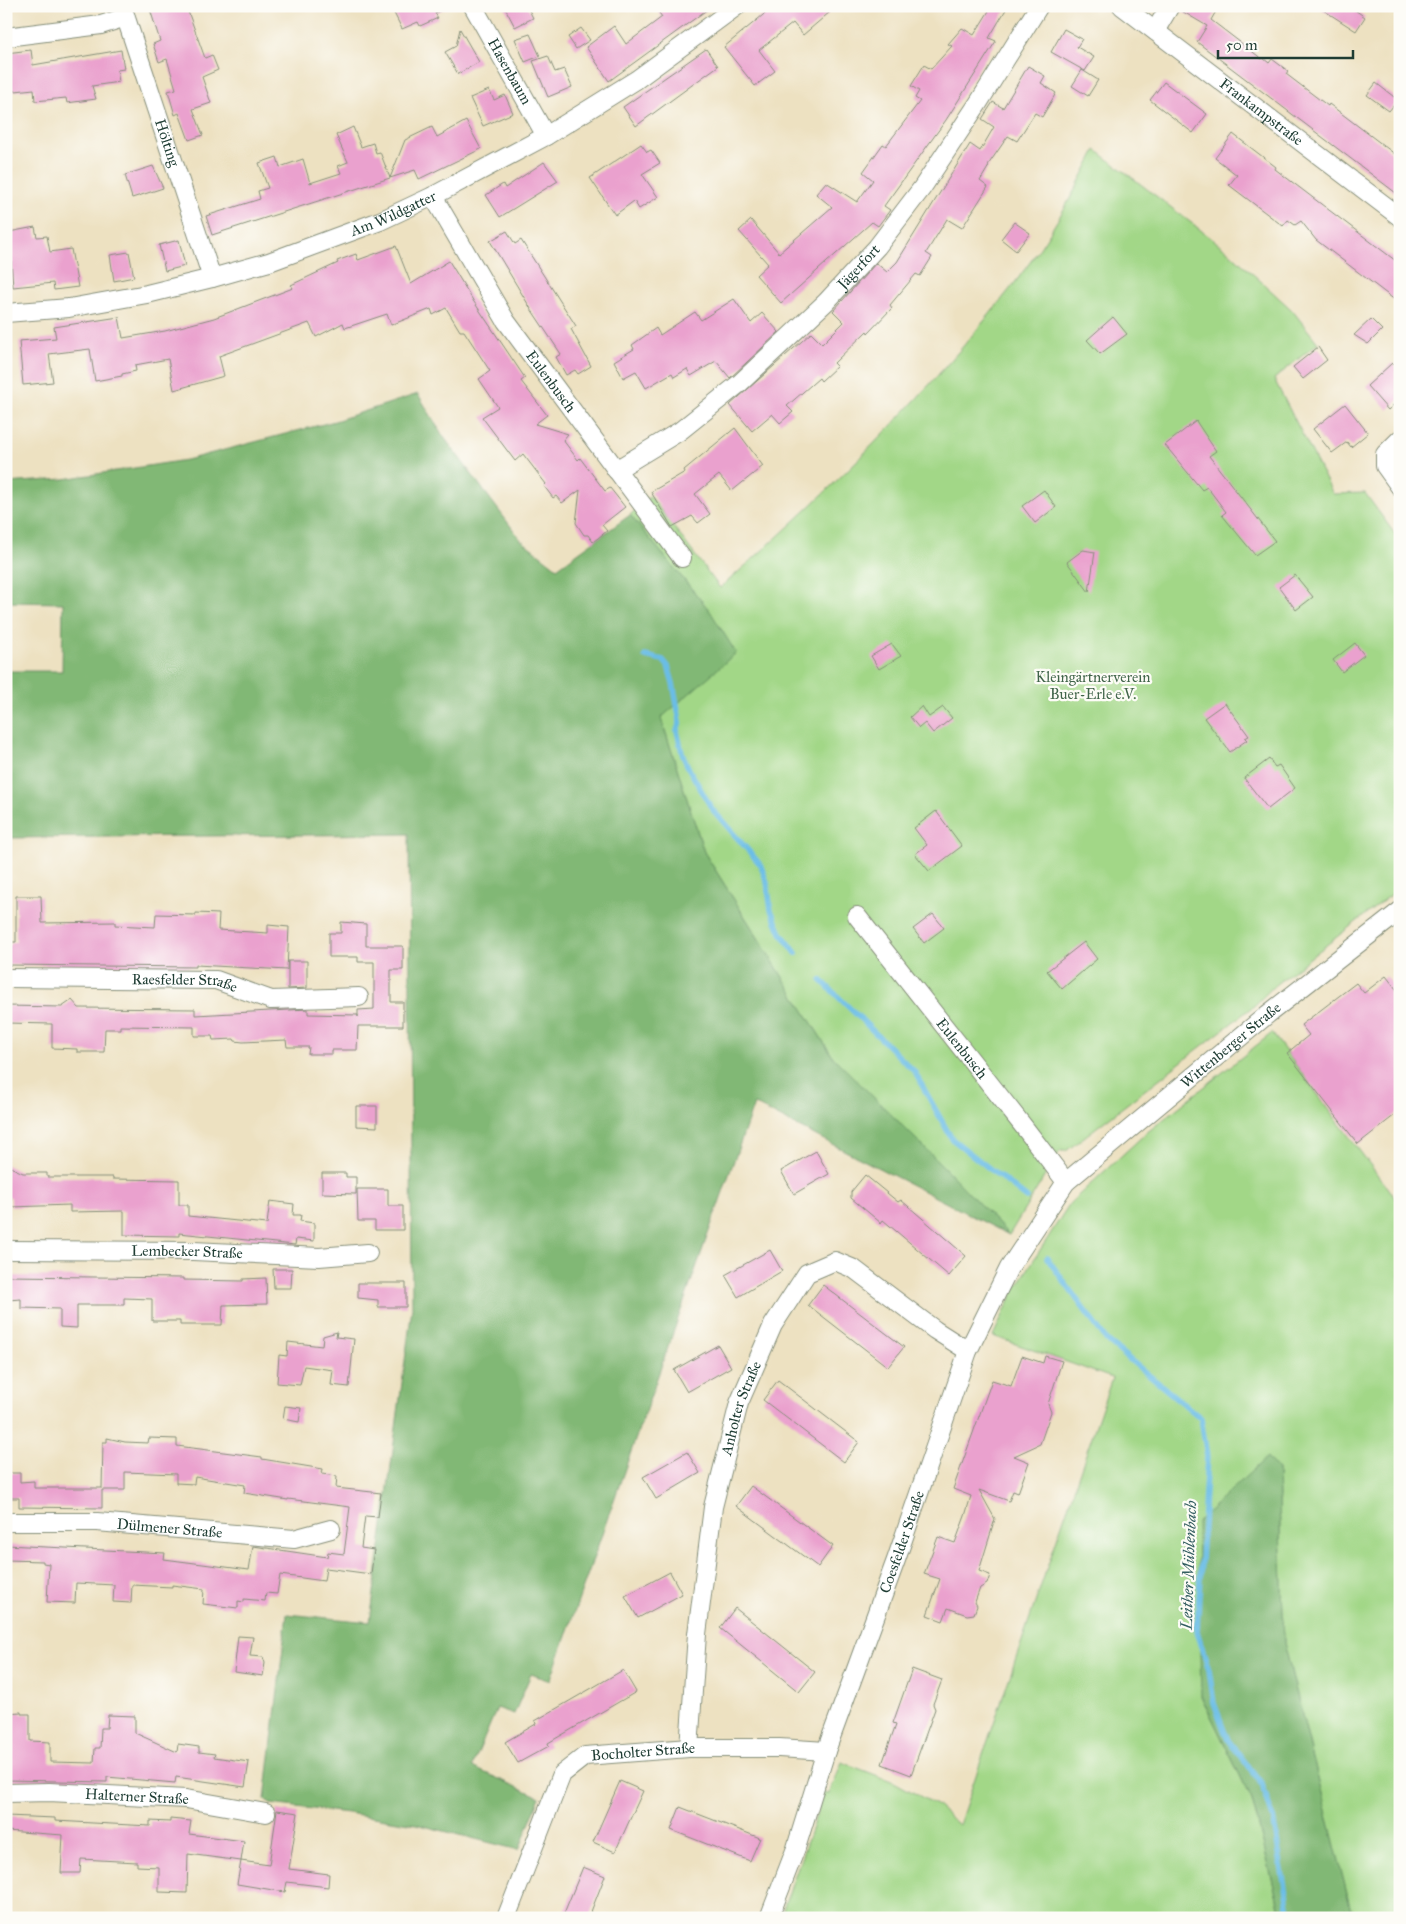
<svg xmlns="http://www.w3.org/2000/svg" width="1406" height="1924" font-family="'IM FELL Great Primer',serif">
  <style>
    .green { fill: #a2d787; stroke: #608a5e }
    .forest { fill: #81b874; stroke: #507a54 }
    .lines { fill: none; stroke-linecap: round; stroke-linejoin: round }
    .stream { stroke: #6abde6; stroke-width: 5.5 }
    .building { fill: #eaa1ce }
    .street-casing { stroke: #868f7a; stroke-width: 20 }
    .street { stroke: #fff; stroke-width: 18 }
    .labels { text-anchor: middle; stroke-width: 4.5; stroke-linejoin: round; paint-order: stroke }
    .street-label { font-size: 15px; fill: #1f3d34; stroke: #fdfcf7 }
    .park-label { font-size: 15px; fill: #406449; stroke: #fdfcf7 }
    .water-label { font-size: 16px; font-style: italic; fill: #325d60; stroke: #fdfcf7 }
  </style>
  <rect width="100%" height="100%" fill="#fdfcf7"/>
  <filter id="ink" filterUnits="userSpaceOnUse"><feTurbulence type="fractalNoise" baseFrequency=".02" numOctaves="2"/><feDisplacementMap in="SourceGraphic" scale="10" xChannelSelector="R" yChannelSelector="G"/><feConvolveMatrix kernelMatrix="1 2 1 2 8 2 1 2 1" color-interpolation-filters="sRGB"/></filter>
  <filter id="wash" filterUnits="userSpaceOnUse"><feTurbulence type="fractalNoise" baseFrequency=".0096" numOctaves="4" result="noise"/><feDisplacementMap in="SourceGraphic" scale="20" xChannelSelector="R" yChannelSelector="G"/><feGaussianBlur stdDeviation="1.12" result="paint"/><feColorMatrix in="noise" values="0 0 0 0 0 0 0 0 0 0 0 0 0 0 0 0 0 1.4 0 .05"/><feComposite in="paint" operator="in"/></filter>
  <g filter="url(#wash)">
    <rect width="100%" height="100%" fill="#ede1c1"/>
    <g class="green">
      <path d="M1096 150 1228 251 1292 310 1318 343 1274 379 1333 494 1365 493 1400 541V888L1275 985 1255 1005 1066 1151H1060L1009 1235 833 1057 704 852 661 718 710 611 630 515 650 496 720 588C805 514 886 436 960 350 984 321 1009 292 1031 261 1056 226 1076 188 1096 150Z"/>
      <polygon points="1272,1033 1400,1205 1400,1918 1353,1918 1284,1643 1278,1470 1201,1696 1252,1800 1282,1918 780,1918 824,1793 829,1794 842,1762 894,1782 936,1805 959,1825 1112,1378 993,1336 1014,1291 1070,1203 1145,1134"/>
    </g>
    <g class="forest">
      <polygon points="418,394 443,436 521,540 557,568 630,515 710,611 736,653 661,718 704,852 833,1057 943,1166 1009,1235 754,1104 550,1681 531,1674 514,1714 497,1708 472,1767 540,1797 519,1850 416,1824 348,1813 270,1804 265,1799 287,1614 370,1622 412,1308 409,834 6,838 6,671 62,671 63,603 6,602 6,483 64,479 186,460 335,421"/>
      <polygon points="1267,1457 1278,1470 1284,1643 1353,1918 1282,1918 1252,1800 1201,1696 1197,1522"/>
    </g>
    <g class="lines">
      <g class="stream">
        <polyline points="645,656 663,660 668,666 673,683 680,721 677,731 683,756 689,769 712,809 760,864 767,882 771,910 781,933 796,953"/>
        <polyline points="821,980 914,1071 952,1139 1027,1198"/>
        <polyline points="1047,1258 1107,1341 1201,1418 1207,1456 1197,1631 1209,1670 1214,1703 1228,1740 1262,1784 1273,1817 1290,1918"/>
      </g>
    </g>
    <g id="blocks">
      <g class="building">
        <polygon points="149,6 186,6 205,58 212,55 218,70 202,77 211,103 193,109 203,135 189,140 179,113 175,115 168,91 176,89 167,59 159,62 153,44 160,41"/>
        <polygon points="403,6 450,6 435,13 438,18 420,26 418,22 402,29 393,11"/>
        <polygon points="504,6 527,6 533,18 515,27"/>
        <polygon points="654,6 712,6 609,81 586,47 614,26 626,44 662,17"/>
        <polygon points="774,6 837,6 803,35 793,23 759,50 775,71 755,86 724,47"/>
        <polygon points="992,6 1008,6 989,38 996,41 946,120 884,206 890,210 878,226 872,222 781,303 756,275 768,264 739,231 751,220 779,253 832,207 816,194 826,182 857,202 873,180 863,172 883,144 886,146 920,101 915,98 919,91 911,86 924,65 931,69 952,46 948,44 962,28 974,35"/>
        <polygon points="1181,6 1219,6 1211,20 1262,59 1263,58 1269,63 1272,59 1288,71 1286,74 1328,106 1329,104 1400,158 1400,196 1197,42 1207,26 1180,10"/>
        <polygon points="1317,6 1349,6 1365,17 1356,31"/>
        <polygon points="581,28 590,40 576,49 568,37"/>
        <polygon points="460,29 479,62 458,74 445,52 456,46"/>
        <polygon points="1064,29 1082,39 1077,47 1094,57 1085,71 1051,52"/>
        <polygon points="530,34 540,56 525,62 515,39"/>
        <polygon points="706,49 718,66 636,126 623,107"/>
        <polygon points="31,50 33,65 121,50 124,69 117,70 119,82 92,86 96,99 67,103 66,98 35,101 34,89 6,92 6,53"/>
        <polygon points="548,56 555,72 564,69 572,87 548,97 533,61"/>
        <polygon points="1028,66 1045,76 1041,83 1056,93 1042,117 1035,113 1017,141 1008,136 988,165 989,166 980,181 988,187 962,228 947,219 926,253 932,257 920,276 916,274 890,305 892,308 868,333 867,331 834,363 837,366 821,381 819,378 787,406 793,412 780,423 772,414 752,431 730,405 811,333 822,344 844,322 833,311 876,263 887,272 897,262 970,144 980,151 994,127 982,119 993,102 1003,108"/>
        <polygon points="1082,70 1098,80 1088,96 1072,86"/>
        <polygon points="1164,82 1207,114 1193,133 1150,100"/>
        <polygon points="1376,83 1398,100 1389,111 1367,95"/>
        <polygon points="489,90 494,100 505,95 513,113 483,126 470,98"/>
        <polygon points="466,121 481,149 419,179 415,170 390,178 405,140 432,127 437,137"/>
        <polygon points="353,127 361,147 373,143 376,153 380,152 390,178 212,235 206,216 260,199 258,191 268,188 259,163 277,157 280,167 303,159 310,183 341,173 338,166 348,162 336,135"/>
        <polygon points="1233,134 1276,167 1275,169 1400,264 1400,304 1316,240 1301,221 1295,225 1288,220 1283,226 1229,185 1237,175 1215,158"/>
        <polygon points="641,144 647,152 651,150 660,163 642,174 658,197 639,209 634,201 615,215 590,178"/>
        <polygon points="544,162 558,181 500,217 486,195 503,184 505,188"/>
        <polygon points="153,166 163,188 132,198 125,175"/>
        <polygon points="1014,222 1030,233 1016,251 1001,239"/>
        <polygon points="35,227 37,237 47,236 50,252 71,249 78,287 54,290 53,283 13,287 9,232"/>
        <polygon points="507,231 515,244 521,240 576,326 571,329 591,366 578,374 575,370 566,375 556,357 561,354 531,309 490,241"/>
        <polygon points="179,240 185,266 165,271 159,245"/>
        <polygon points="396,246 411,284 449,261 474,302 525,378 521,381 547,415 535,424 568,434 563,440 578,460 580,458 605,491 610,488 625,507 602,525 607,531 593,542 588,535 584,535 576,523 580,490 562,503 556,496 553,498 544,486 546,484 523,454 515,461 482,417 498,407 479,379 490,371 464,331 460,331 446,308 433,315 431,309 391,325 387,314 345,328 343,323 316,337 309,323 219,356 224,376 174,390 168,359 135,365 136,371 122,374 122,376 95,381 90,349 49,354 53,382 23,385 19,341 56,338 54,327 119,317 123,338 165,331 214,318 293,288 291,285 338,263 337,261 356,254 358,260"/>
        <polygon points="129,252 134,277 114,281 110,255"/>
        <polygon points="734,299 751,323 762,313 779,332 730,378 716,361 691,376 687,369 674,377 672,373 646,388 636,371 623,378 614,361 634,349 632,345 656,328 660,335 695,312 701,320"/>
        <polygon points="1113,317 1127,334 1100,354 1087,340"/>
        <polygon points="1371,319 1382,330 1368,344 1354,335"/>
        <polygon points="1318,347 1327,360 1303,379 1293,367"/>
        <polygon points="1392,363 1400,372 1400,399 1388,410 1367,386"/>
        <polygon points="1345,404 1368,433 1351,447 1347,442 1332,453 1313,429"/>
        <polygon points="1196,421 1216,451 1209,456 1275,541 1255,555 1222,515 1226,512 1207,487 1202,490 1165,445"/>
        <polygon points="735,428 763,466 732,491 719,475 695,494 710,514 698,523 692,516 672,527 651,492 685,472 684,470"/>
        <polygon points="1044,490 1056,507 1035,523 1022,506"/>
        <polygon points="1083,550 1095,552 1089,592 1067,562"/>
        <polygon points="1295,575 1313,597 1296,610 1279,587"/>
        <polygon points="1355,643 1364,655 1342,672 1333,660"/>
        <polygon points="892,644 901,656 879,669 871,656"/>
        <polygon points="1225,703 1249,736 1245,738 1247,740 1230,752 1204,718"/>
        <polygon points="922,706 929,717 943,707 952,718 933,733 925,723 919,728 910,717"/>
        <polygon points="1269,759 1275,767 1279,765 1295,788 1268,809 1244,778"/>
        <polygon points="936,811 962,846 929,871 915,854 927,845 914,828"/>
        <polygon points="16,896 41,896 42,923 115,922 115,925 155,927 156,914 196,915 196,913 219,914 218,930 268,933 268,925 289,927 287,970 196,965 196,967 6,965 6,945 11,945 11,942 16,942"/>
        <polygon points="933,914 944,928 924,943 913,929"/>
        <polygon points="341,922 366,924 366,946 403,946 403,970 391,970 391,1002 403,1002 403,1026 358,1026 357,1050 332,1050 332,1054 308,1054 309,1047 287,1047 286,1040 243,1042 235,1041 234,1039 213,1040 212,1036 194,1036 194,1027 120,1026 120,1029 105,1029 104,1052 77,1052 77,1049 52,1048 52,1024 6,1023 6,1006 62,1007 72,1000 79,1008 195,1009 195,1015 308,1009 308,1014 358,1015 358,1017 358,1010 374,1009 374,962 358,962 358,957 329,957 329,933 341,933"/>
        <polygon points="1084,942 1097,959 1062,989 1047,971"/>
        <polygon points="288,961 307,961 307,988 288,989"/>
        <polygon points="1386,976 1400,994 1400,1111 1358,1144 1287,1053 1309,1035 1301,1025 1356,983 1364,993"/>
        <polygon points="356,1106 377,1106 377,1127 356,1126"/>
        <polygon points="816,1151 829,1174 794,1194 781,1171"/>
        <polygon points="6,1165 23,1173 47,1173 47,1177 113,1177 113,1179 179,1180 179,1205 188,1205 188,1216 267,1224 270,1201 294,1204 293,1215 301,1215 300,1221 314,1223 314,1241 296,1239 295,1245 179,1233 179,1236 124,1235 124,1211 70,1212 70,1205 11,1207 11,1197 6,1197"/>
        <polygon points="322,1173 346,1173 346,1177 356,1177 356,1194 322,1193"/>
        <polygon points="865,1175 898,1202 901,1200 966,1256 949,1276 883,1220 881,1223 851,1198 851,1192"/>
        <polygon points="357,1189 388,1189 388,1206 403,1206 403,1230 375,1230 375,1221 358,1221"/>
        <polygon points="770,1250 782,1271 738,1297 725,1275"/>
        <polygon points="273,1269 292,1269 291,1288 274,1288"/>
        <polygon points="6,1276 183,1278 183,1280 243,1281 243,1279 266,1278 267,1304 223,1305 222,1325 180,1325 180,1321 152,1321 152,1299 124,1298 124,1305 77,1305 77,1328 60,1327 60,1309 21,1308 21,1299 8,1300"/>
        <polygon points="358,1283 406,1283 406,1307 378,1307 378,1300 358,1298"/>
        <polygon points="823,1285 904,1347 888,1367 808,1305"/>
        <polygon points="337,1332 336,1337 354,1339 349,1387 331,1385 333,1370 304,1366 300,1385 277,1383 279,1355 287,1356 288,1342 322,1346 323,1336"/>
        <polygon points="718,1345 731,1367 687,1392 674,1370"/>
        <polygon points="1022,1356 1043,1363 1045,1356 1062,1361 1048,1404 1051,1412 1040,1444 1014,1456 1029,1462 1018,1493 1013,1491 1009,1501 979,1490 995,1519 979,1571 990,1575 987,1584 980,1588 975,1602 977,1606 974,1614 967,1615 948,1608 943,1621 927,1615 940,1579 924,1574 938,1537 955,1543 965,1516 971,1496 953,1489 992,1380 1011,1386"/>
        <polygon points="778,1380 859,1442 844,1462 763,1400"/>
        <polygon points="285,1406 301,1408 299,1422 283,1419"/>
        <polygon points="107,1438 125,1442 148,1443 149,1438 177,1439 177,1446 262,1457 262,1459 323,1469 322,1474 337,1476 336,1488 381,1493 378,1517 365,1516 361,1548 374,1550 371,1574 326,1568 324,1581 280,1575 277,1594 266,1593 265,1601 244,1599 244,1602 238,1601 238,1608 203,1604 204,1589 172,1585 172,1587 132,1585 131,1603 113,1602 114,1585 76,1583 75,1603 47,1602 49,1564 43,1563 43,1561 6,1560 6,1545 165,1553 164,1559 249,1570 253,1546 327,1557 328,1552 344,1554 350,1507 288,1499 288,1500 244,1493 245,1485 195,1477 194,1484 176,1483 176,1474 125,1472 125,1490 102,1490 102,1508 19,1507 19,1498 6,1498 6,1473 20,1473 20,1482 34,1481 34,1488 102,1488 103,1442 107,1442"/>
        <polygon points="687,1452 700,1473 656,1499 643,1477"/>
        <polygon points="751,1486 833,1546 818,1567 736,1506"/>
        <polygon points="670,1572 682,1594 638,1618 625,1596"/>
        <polygon points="735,1608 815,1672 799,1692 720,1628"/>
        <polygon points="238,1636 253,1637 250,1656 263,1657 265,1663 263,1676 234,1672"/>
        <polygon points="912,1669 942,1680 933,1704 935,1709 911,1775 882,1764 896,1724 893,1723"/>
        <polygon points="623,1670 636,1692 548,1743 549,1746 518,1763 505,1742 536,1724 535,1721"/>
        <polygon points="21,1712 21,1714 30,1714 30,1741 50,1742 50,1762 94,1763 95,1748 100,1748 101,1728 107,1728 108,1715 135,1716 135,1733 177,1752 178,1744 199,1747 199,1752 215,1754 214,1757 249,1762 245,1787 176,1777 175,1783 107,1777 107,1782 6,1780 6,1713"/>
        <polygon points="620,1781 643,1791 615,1852 593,1842"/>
        <polygon points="680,1807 760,1838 750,1861 671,1830"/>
        <polygon points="277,1810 298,1813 289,1869 329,1874 328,1887 287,1882 285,1892 237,1884 241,1861 188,1854 187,1893 159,1892 159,1867 137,1866 137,1862 81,1859 80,1873 61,1873 63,1835 6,1831 6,1816 55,1818 55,1821 150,1826 150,1821 170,1822 170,1819 191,1821 189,1834 244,1841 241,1861 269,1865"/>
        <polygon points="583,1867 605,1876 592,1909 589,1918 562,1918"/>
      </g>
    </g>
  </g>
  <g filter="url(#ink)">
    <use href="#blocks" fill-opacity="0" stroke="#868f7a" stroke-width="1"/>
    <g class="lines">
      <defs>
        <g id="street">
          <path id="s1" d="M122 6 212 278"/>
          <path id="s2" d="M473 6 546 136"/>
          <path id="s3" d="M1122 6 1400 217"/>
          <polyline points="1155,31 1170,6"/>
          <polyline points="6,37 101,25 126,17"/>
          <path id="s4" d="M433 196 506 321 682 558"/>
          <path id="s5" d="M6 313 69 308 147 294 212 278 269 262 380 221 433 196 546 136 636 80 737 6"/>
          <polyline points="1400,439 1385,454 1385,466 1400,487"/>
          <path id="s6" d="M616 470 680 431 740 383 826 302 877 247 922 188 979 102 1039 6"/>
          <path id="s7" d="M857 916 1024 1127 1066 1182"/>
          <path id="s8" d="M6 978 216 980 271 1000 359 997"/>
          <path id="s9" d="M6 1250 193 1251 319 1257 368 1253"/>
          <path id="s10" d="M6 1522H97L294 1539 331 1529"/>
          <path id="s11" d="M689 1748 697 1634 713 1507 739 1403 773 1325 807 1273 835 1261 854 1269 935 1330 968 1351"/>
          <path id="s12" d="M6 1793 49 1792 186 1799 266 1813"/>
          <path id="s13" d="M506 1918 562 1774 585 1756 689 1748H779L826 1751"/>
          <path id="s14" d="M769 1918 796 1848 826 1751 896 1560 968 1351 1009 1268 1066 1182 1268 1014 1400 911"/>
        </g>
      </defs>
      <use href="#street" class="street-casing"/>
      <use href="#street" class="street"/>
    </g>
  </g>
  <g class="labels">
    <g class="street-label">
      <text dy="5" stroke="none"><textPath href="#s2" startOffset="75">Hasenbaum</textPath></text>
      <text dy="5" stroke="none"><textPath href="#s3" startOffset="175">Frankampstraße</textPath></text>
      <text dy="5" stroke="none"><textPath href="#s1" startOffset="144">Hölting</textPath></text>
      <text dy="5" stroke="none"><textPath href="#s5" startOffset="402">Am Wildgatter</textPath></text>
      <text dy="5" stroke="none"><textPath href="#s6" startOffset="318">Jägerfort</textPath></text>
      <text dy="5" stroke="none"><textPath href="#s4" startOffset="220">Eulenbusch</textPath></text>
      <text dy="5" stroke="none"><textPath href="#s8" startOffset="179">Raesfelder Straße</textPath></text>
      <text dy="5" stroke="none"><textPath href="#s14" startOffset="1011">Wittenberger Straße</textPath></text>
      <text dy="5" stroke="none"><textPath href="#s7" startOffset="169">Eulenbusch</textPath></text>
      <text dy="5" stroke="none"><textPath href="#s9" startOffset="181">Lembecker Straße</textPath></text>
      <text dy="5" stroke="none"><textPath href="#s11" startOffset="345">Anholter Straße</textPath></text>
      <text dy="5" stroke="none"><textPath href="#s10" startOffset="164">Dülmener Straße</textPath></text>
      <text dy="5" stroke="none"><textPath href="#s14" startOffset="399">Coesfelder Straße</textPath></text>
      <text dy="5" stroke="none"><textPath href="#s13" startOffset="242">Bocholter Straße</textPath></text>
      <text dy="5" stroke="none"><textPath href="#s12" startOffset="131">Halterner Straße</textPath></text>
    </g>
    <g class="park-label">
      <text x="1093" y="682">Kleingärtnerverein<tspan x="1093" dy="17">Buer-Erle e.V.</tspan></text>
    </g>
    <g class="water-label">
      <text transform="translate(1188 1565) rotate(-88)" y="6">Leither Mühlenbach</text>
    </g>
  </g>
  <rect width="1406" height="1924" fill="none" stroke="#fdfcf7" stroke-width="25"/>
  <path d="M1218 50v8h135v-8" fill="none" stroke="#1f3d34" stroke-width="2.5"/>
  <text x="1226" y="50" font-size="15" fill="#1f3d34" stroke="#fdfcf7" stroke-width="4" paint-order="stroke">50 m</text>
</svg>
